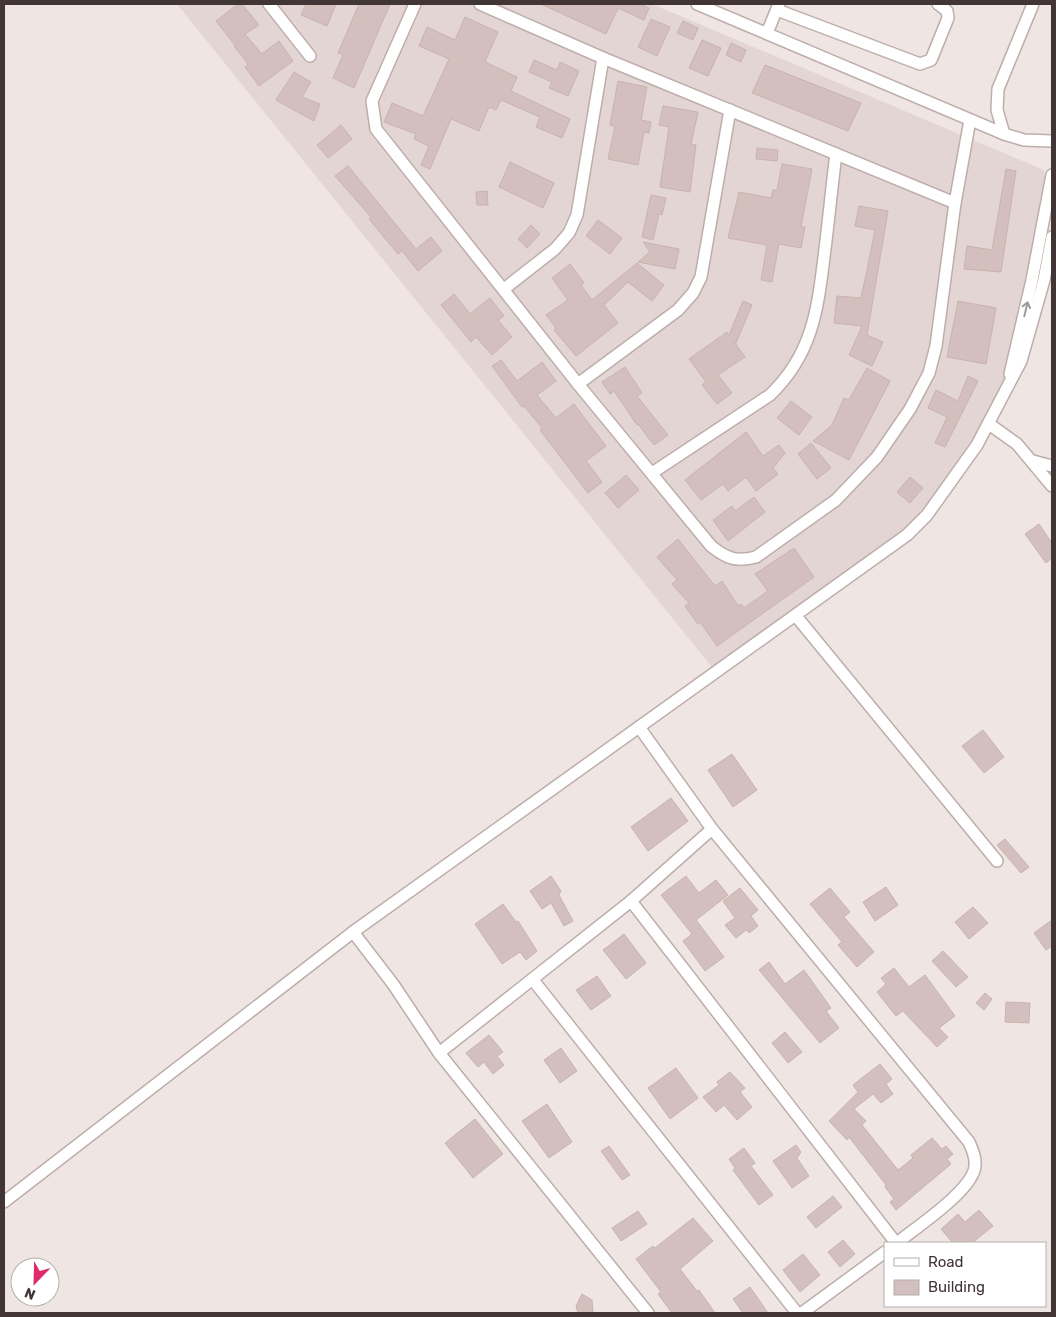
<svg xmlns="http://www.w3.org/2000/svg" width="1056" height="1317" font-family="Rubik,sans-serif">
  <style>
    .residential { fill: #e3d5d3 }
    .building { fill: #d3c0be; stroke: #c9b2af }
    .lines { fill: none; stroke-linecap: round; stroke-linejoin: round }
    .street-casing { stroke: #bdaeab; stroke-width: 14 }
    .street { stroke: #fff; stroke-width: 11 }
    .oneway { stroke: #a09a9a }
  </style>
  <rect width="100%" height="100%" fill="#efe6e4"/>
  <polygon class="residential" points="177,4 652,4 1044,170 1046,180 1017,356 966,459 924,511 893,543 715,671"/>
  <g class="building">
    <polygon points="238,4 242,4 259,25 245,34 262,54 279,41 293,61 259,86 245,67 248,64 234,46 235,45 216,21"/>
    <polygon points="306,4 336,4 327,26 301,15"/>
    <polygon points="359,4 390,4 354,88 333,78 343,55 338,53"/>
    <polygon points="541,4 640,4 649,8 644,20 618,8 606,34"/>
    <polygon points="465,17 498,32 485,62 517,77 511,91 570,119 562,138 536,127 540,117 501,100 496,110 489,107 479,131 451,119 430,169 421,165 429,146 414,139 416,134 384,122 392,103 423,116 449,59 419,46 427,27 455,40"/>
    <polygon points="651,19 670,27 657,56 638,47"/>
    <polygon points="683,21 698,28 693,40 677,33"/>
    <polygon points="702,40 721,48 708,76 689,68"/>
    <polygon points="731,43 746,50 741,62 726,55"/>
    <polygon points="534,60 557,70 560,62 579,71 568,96 549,88 552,82 529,72"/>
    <polygon points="765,65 861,103 848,131 752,93"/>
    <polygon points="294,72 311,82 302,97 320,104 314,121 276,100"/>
    <polygon points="618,81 647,87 641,120 651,122 649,133 644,132 638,165 608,159 615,126 610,125"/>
    <polygon points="663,106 698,112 691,144 696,145 690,192 660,187 669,127 659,125"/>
    <polygon points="341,125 352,139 328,158 317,145"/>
    <polygon points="757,148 778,150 777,161 756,159"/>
    <polygon points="510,162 554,183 543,208 499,187"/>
    <polygon points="782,164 812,169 801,227 805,227 801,248 779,244 772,282 761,280 767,245 728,238 739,192 771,198 773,190 777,190"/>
    <polygon points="348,166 416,249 431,237 442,251 418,271 402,251 398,254 369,219 371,217 335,176"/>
    <polygon points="1006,169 1016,171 1001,272 964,269 967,246 992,250"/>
    <polygon points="487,191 488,205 477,205 476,192"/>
    <polygon points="651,195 666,198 662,215 659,214 653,240 642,237"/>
    <polygon points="859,206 888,211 867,335 883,342 872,366 849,355 862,326 834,323 837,296 861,298 867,270 875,230 855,226"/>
    <polygon points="598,220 622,238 610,254 586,236"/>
    <polygon points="531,225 540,234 527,248 518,239"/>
    <polygon points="643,242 679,249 675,269 638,262 650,252"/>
    <polygon points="637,263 664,285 652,301 628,282 604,305 618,323 576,356 554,330 556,328 546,315 568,300 552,278 570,264 584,283 581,285 592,300"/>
    <polygon points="454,294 470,314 490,298 504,316 498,320 512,337 492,355 476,337 471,342 441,305"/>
    <polygon points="743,301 752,305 736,343 734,342 745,357 718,375 732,393 717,404 702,385 706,382 689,359 727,332 729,335"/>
    <polygon points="958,301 996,308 986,364 947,357"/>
    <polygon points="501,360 517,381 542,362 556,381 537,395 556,418 574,404 606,446 586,461 602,482 588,493 540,430 542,428 524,406 522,407 492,366"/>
    <polygon points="625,367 642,393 637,396 668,435 654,445 638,424 637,425 614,391 610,394 602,382"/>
    <polygon points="867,368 890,381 849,460 813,441 832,425 844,398 849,400"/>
    <polygon points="968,376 978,381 945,447 935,443 947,417 928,408 936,390 958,401"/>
    <polygon points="791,401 812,417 799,435 777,418"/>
    <polygon points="746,432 763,456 779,445 785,453 773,468 778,474 756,491 746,477 728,491 723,484 701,500 685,480"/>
    <polygon points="811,443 831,468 817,479 798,454"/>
    <polygon points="626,475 639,490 618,508 605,493"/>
    <polygon points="910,477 923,488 910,503 897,492"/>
    <polygon points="754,497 765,512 728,541 713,520 732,506 735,511"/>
    <polygon points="1039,524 1052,543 1052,558 1046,563 1025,534"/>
    <polygon points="678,539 715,586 722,581 738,606 741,604 744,608 768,591 755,574 794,548 814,577 717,646 700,622 698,624 685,606 689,603 672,584 677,580 657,557"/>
    <polygon points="983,730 1004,757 984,773 962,746"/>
    <polygon points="732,754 757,790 733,807 708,770"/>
    <polygon points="671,798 688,821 648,851 631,827"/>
    <polygon points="1005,839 1029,867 1021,873 997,845"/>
    <polygon points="551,876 561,891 559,895 573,921 564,926 551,903 542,909 530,891"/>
    <polygon points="686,876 699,893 716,880 728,895 696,920 724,957 705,971 683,941 692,934 661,895"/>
    <polygon points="886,887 898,905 875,921 863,902"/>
    <polygon points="740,888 758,910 751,916 758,926 749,933 746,930 736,938 725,925 735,918 723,901"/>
    <polygon points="830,888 850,912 844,917 874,952 857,967 838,945 842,942 810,904"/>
    <polygon points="503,904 516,922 518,921 537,951 526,960 520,952 502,964 475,924"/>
    <polygon points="973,907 988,923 969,939 955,922"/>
    <polygon points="1052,920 1052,946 1046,950 1034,933"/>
    <polygon points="624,934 646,963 626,979 603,950"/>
    <polygon points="943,951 968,977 956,987 932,961"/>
    <polygon points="769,962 785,984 804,970 831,1008 826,1011 839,1028 820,1043 759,970"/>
    <polygon points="894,968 909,987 925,975 955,1016 939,1028 948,1037 937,1047 903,1011 896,1016 877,992 886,984 881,978"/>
    <polygon points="597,976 611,996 591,1010 576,990"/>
    <polygon points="985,993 992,999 984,1010 976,1003"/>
    <polygon points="1006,1002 1030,1003 1029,1023 1005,1022"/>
    <polygon points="785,1032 802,1052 788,1063 772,1043"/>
    <polygon points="489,1035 503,1052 497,1056 504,1065 493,1074 484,1062 478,1067 466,1053"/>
    <polygon points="561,1048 577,1071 560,1083 544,1060"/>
    <polygon points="880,1064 892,1079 886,1084 893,1094 881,1103 873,1094 854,1109 866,1121 862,1125 898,1170 913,1158 911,1155 932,1138 942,1149 946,1146 953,1154 947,1159 951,1164 896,1210 890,1202 894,1199 885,1187 886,1185 849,1137 847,1140 829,1121 858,1092 853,1085"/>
    <polygon points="676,1068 698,1098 670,1119 648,1088"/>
    <polygon points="730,1072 745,1088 740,1092 752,1107 737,1120 724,1105 716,1112 703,1097 719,1085 717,1082"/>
    <polygon points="547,1104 572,1142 549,1158 522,1121"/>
    <polygon points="475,1119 503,1154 473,1178 445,1143"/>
    <polygon points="796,1145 801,1152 797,1158 809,1176 792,1188 773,1161"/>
    <polygon points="609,1146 630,1175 622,1180 601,1151"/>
    <polygon points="744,1148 755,1163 751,1166 773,1195 759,1205 733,1170 735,1168 729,1159"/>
    <polygon points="833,1196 842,1207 816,1228 807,1217"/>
    <polygon points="979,1210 993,1226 972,1243 953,1243 941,1229 958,1214 965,1222"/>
    <polygon points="638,1211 647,1224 621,1241 612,1228"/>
    <polygon points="693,1218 713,1241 680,1269 697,1291 699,1290 715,1313 672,1313 658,1294 661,1292 636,1259 653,1246 655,1248"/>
    <polygon points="843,1240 855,1254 840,1267 828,1252"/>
    <polygon points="803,1254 820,1275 800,1292 783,1270"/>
    <polygon points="750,1287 768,1313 743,1313 733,1299"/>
    <polygon points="582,1294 592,1300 593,1313 578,1313 576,1306"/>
  </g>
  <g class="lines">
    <defs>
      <g id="street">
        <polyline points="269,4 310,56"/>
        <path d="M415 4 372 101 376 129 578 384 711 546C727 559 737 562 756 557L836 500 877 457 910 409 929 373 936 346 955 203 970 120"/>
        <polyline points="480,4 603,58 955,203"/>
        <polyline points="697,4 1004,134 1024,140 1052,141"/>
        <polyline points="777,10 920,64 931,60 948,18 947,11 938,4"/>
        <polyline points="767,33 779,4"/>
        <polyline points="1004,134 997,110 998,89 1033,4"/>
        <polyline points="504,289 555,249 569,233 577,215 603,58"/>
        <polyline points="1010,374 1032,280 1052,175"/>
        <polyline points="578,384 678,310 693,293 701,277 730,110"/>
        <polyline points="989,424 1017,444 1052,486"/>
        <polyline points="1033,461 1052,466"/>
        <path d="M652 473 770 395C814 353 818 306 825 249 829 217 832 185 836 154"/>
        <polyline points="796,616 997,861"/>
        <path d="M639 727 712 829 969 1142C972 1149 976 1157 975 1165 975 1189 915 1228 897 1243"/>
        <polyline points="631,901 896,1243"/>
        <polyline points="353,932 393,984 439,1053 648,1313"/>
        <polyline points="533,980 797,1313"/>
        <polyline points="439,1053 631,901 712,829"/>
        <polyline points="4,1202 353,932 907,535 927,515 977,445 1021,361 1044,280 1052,237"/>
        <polyline points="802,1313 885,1252"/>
      </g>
    </defs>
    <use href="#street" class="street-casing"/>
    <use href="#street" class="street"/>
  </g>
  <defs><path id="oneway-shaft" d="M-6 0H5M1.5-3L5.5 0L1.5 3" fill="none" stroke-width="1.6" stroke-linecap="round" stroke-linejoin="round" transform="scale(1.25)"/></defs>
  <use class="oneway" href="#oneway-shaft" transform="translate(1026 309) rotate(-77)"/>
  <rect width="1056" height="1317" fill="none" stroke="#413635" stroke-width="10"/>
  <rect x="884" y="1242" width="162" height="65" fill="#ffffff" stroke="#b3afae"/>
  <rect x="894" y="1258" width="25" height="8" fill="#ffffff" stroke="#b3afae"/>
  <text x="928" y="1267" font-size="15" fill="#413635">Road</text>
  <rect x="894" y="1280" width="25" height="15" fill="#d3c0be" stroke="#b3afae"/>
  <text x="928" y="1292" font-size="15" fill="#413635">Building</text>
  <g transform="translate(35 1282) rotate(203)"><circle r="24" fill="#ffffff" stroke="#b3afae"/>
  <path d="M0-4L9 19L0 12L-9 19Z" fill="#df2b6c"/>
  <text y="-8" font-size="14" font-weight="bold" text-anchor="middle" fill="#413635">N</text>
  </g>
</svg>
